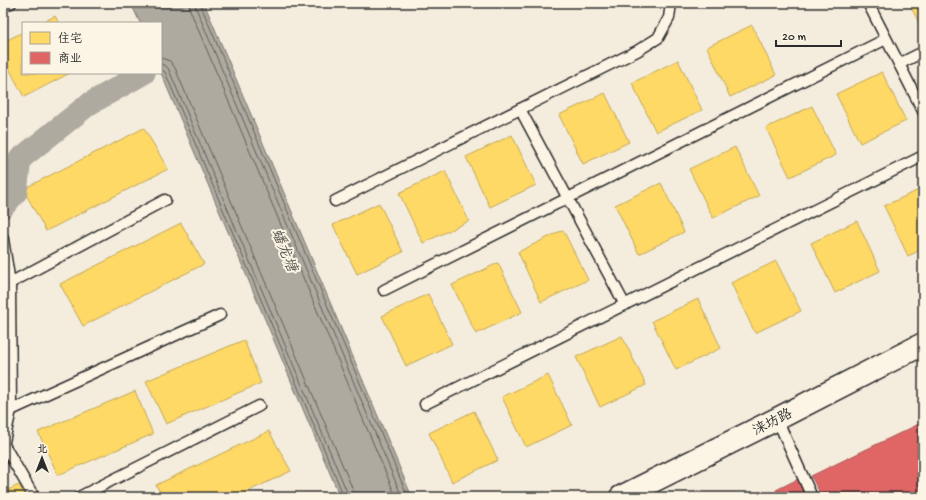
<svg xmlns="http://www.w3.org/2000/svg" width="926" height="500" font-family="'Gochi Hand','LXGW WenKai TC',sans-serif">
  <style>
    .water { fill: #afaaa0; stroke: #7a7771 }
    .homes { fill: #ffd966; stroke: #bfa554 }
    .shops { fill: #e06666; stroke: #aa5454 }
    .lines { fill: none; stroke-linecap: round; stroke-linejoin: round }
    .shore { stroke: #605e5a; stroke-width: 1 }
    .canal { stroke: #afaaa0; stroke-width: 23 }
    .lane-casing { stroke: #2b2b2b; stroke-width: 13 }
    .secondary-casing { stroke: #2b2b2b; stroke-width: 25 }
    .lane { stroke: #fcf5e5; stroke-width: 10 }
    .secondary { stroke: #fcf5e5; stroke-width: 22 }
    .labels { text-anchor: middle; stroke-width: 4; stroke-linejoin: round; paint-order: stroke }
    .street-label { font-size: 14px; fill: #2b2b2b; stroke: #fcf5e5 }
    .water-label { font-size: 15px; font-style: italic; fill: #595754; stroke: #fcf5e5 }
  </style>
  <rect width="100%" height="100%" fill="#f4edde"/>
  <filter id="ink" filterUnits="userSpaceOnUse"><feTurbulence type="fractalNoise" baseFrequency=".025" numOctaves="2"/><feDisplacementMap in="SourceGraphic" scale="8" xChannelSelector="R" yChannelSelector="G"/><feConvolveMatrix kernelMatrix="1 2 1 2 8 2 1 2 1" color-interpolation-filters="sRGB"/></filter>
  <g filter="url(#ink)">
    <polygon class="water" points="131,3 204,3 412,497 340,497 161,73 161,23 140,23"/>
    <g class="homes">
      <polygon points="909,3 923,3 923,21 919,23"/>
      <polygon points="55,16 59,23 41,23"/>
      <polygon points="752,25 776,75 730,97 707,47"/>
      <polygon points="23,32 23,73 70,73 24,97 3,57 3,42"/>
      <polygon points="678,60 702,110 656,132 632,83"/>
      <polygon points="882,72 906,121 860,143 836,94"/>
      <polygon points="605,93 629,142 583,164 559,115"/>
      <polygon points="812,106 836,155 790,177 766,128"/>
      <polygon points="144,128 168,169 46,231 23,189"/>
      <polygon points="512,135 536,185 490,207 466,157"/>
      <polygon points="735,147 759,196 713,218 689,169"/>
      <polygon points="445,171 469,221 423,243 399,193"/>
      <polygon points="661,183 684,232 639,254 615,205"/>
      <polygon points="923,188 923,249 908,256 884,206"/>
      <polygon points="379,203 403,252 357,274 333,225"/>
      <polygon points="857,221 880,271 835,293 811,243"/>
      <polygon points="181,223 204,264 83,326 60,284"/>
      <polygon points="563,230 588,280 541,302 518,252"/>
      <polygon points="776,261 801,311 755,333 731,283"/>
      <polygon points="498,263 522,312 476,334 452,285"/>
      <polygon points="428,294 452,344 406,366 382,316"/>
      <polygon points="698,299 721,348 676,370 652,321"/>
      <polygon points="622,336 646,385 600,407 576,357"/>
      <polygon points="244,340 261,383 166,424 146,381"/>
      <polygon points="548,375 572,425 526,447 502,397"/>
      <polygon points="135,391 153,434 58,475 38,432"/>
      <polygon points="474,411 498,460 452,482 429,433"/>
      <polygon points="269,431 291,471 236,497 163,497 156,485"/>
      <polygon points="19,485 26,497 3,497 3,492"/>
    </g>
    <g class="shops">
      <polygon points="923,422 923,492 913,497 822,497 811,476"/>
      <polygon points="800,478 809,497 779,497 776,490"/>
    </g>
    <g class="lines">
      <g class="shore">
        <polyline points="189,3 190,10 396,497"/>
        <polyline points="195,3 196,8 402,497"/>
        <polyline points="200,3 201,6 408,497"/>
        <polyline points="161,58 170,61 175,68 353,490 354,497"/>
        <polyline points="161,64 166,66 169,70 347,492 348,497"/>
        <polyline points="161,69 165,72 343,494 343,497"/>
      </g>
      <polyline class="canal" points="3,207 16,192 20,159 89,104 144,73"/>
      <defs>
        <g id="lane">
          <polyline points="868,3 923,111"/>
          <polyline points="3,6 11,3"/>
          <polyline points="899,64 923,52"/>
          <polyline points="520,109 625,305"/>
          <polyline points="335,201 637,51 658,38 669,18 671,3"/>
          <polyline points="3,239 10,283 11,410 3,446"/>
          <polyline points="10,283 165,200"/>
          <polyline points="384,290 886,39"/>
          <polyline points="425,404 923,156"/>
          <polyline points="11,410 220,315"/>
          <polyline points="777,419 812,497"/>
          <polyline points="4,445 34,497"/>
          <polyline points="79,497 259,406"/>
        </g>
        <polyline id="secondary" points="621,497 777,419 923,344"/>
      </defs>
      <use href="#lane" class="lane-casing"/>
      <use href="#secondary" class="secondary-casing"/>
      <use href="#lane" class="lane"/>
      <use href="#secondary" class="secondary"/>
    </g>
  </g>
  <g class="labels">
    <g class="street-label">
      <text transform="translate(772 421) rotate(-27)" y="5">涞坊路</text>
    </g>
    <g class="water-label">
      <text transform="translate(285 250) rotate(68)" y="5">蟠龙塘</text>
    </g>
  </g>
  <rect width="926" height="500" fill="none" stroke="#fcf5e5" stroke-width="16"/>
  <rect x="8" y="8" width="910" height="484" fill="none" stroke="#2b2b2b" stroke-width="1.5" filter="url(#ink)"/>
  <rect x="22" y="22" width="140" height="52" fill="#fcf5e5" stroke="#a8a49b"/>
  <rect x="30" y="32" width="20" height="12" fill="#ffd966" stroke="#a8a49b"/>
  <text x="58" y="42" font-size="12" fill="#2b2b2b">住宅</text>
  <rect x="30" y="52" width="20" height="12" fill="#e06666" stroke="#a8a49b"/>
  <text x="58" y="62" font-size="12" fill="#2b2b2b">商业</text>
  <g transform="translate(42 458)" stroke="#fcf5e5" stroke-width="3" paint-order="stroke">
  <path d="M0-3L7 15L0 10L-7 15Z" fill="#2b2b2b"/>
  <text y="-6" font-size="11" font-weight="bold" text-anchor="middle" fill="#2b2b2b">北</text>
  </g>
  <path d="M776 40v6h65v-6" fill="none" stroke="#2b2b2b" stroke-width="2"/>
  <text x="782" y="40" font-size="12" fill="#2b2b2b" stroke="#fcf5e5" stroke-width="3" paint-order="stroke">20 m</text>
</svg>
